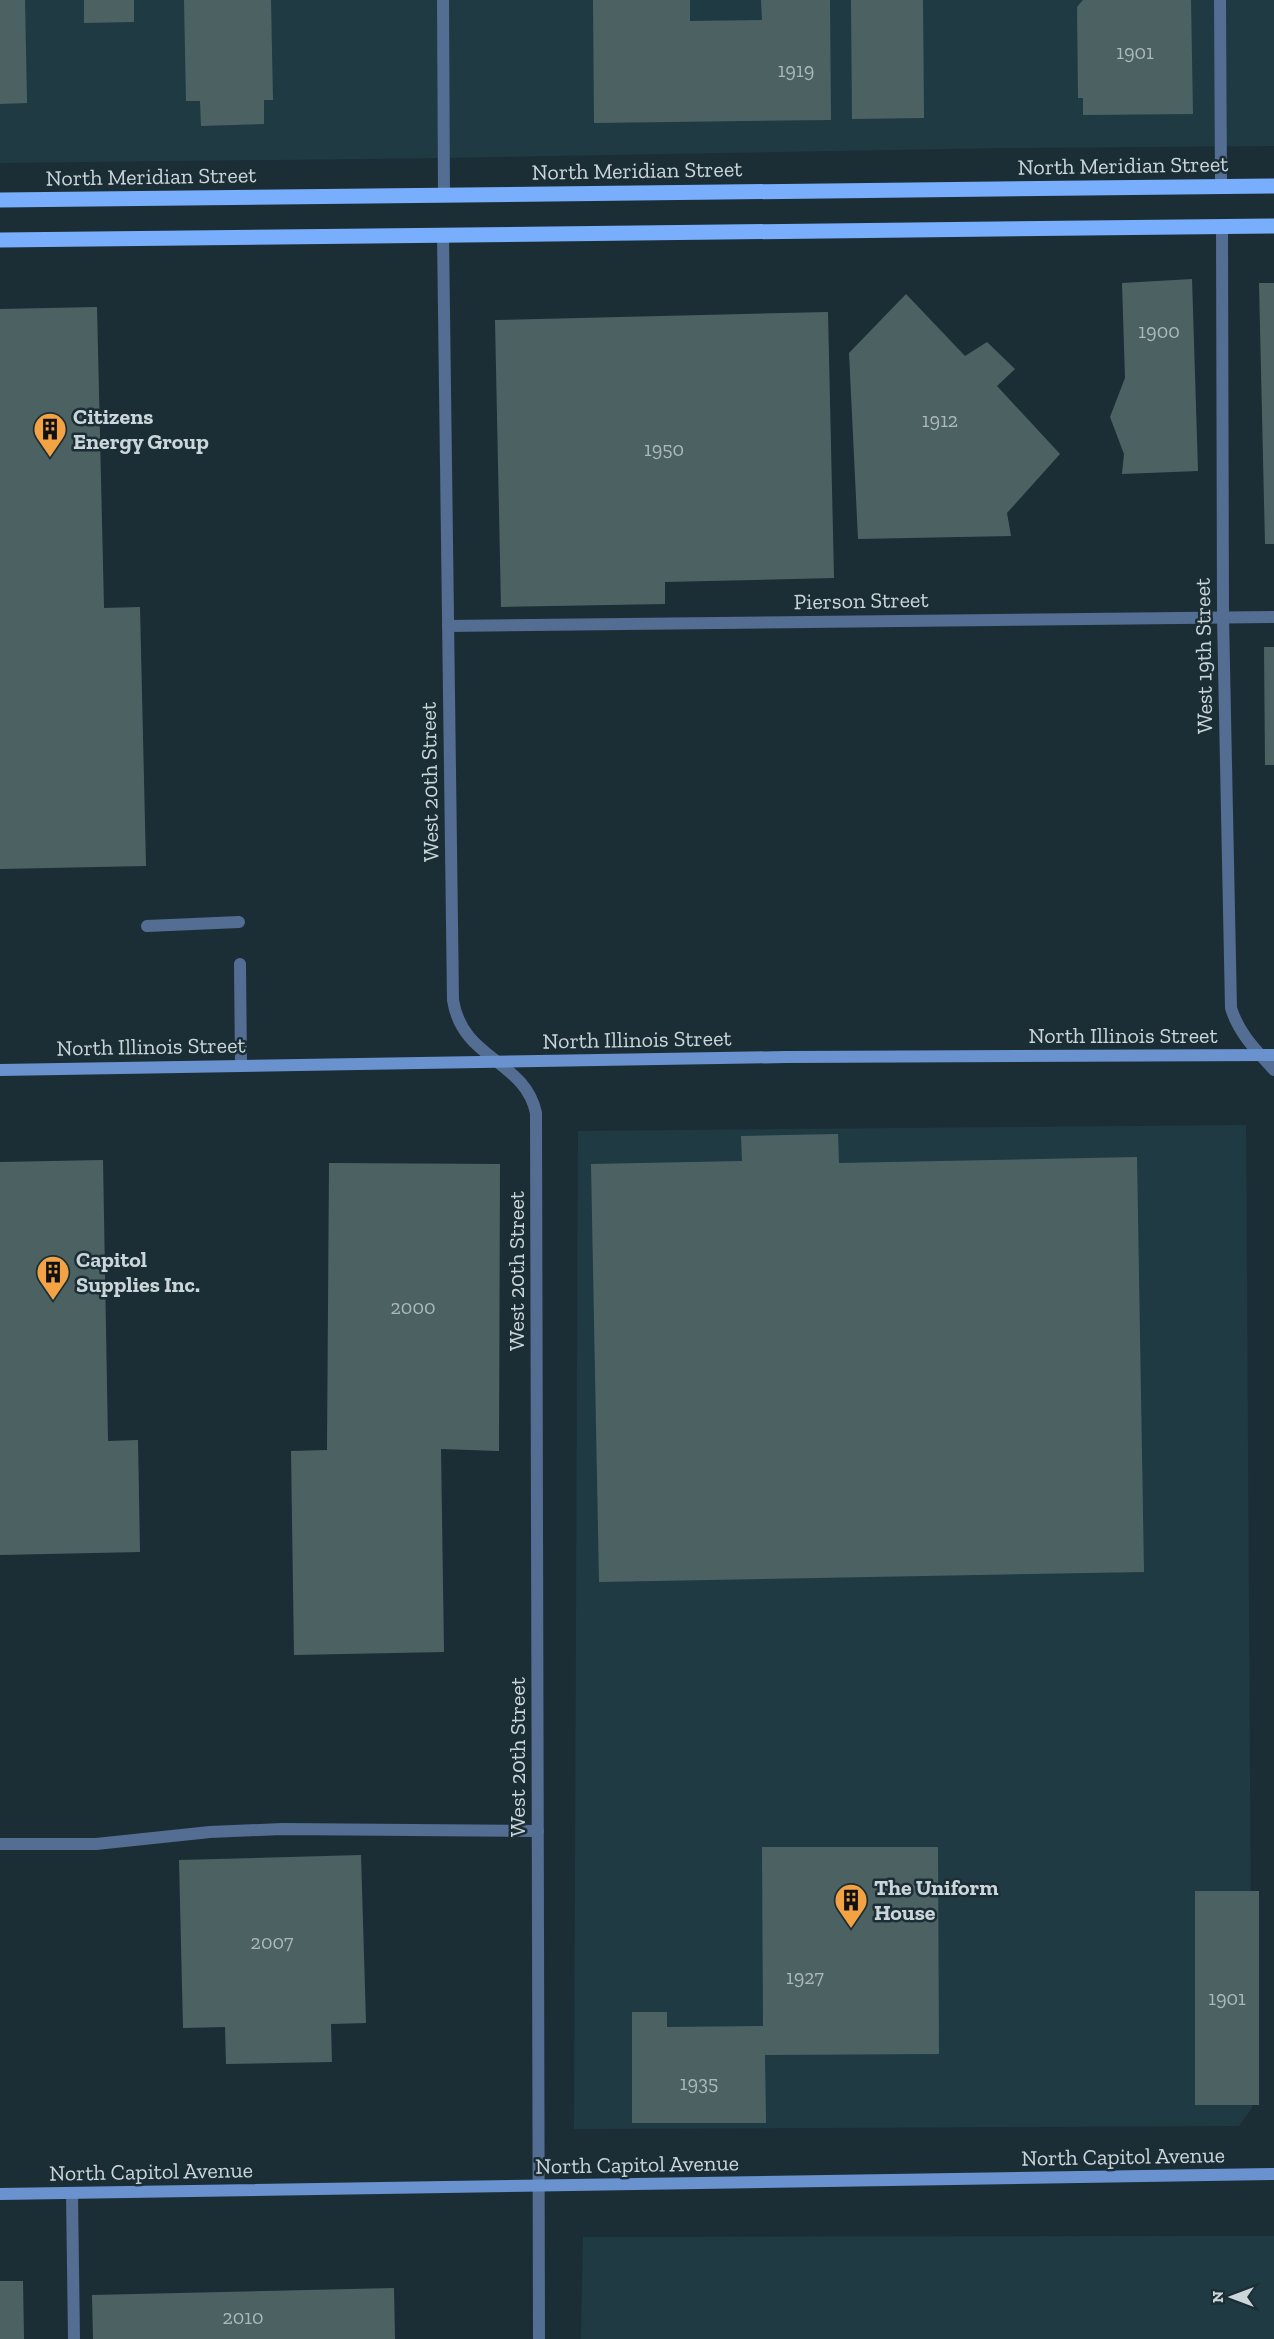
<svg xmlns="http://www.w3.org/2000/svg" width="1274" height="2339" font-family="'Zilla Slab',serif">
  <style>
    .built { fill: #203a44 }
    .building { fill: #4c6262 }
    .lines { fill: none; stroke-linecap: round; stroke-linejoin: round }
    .service { stroke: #536d93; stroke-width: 12 }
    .minor { stroke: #536d93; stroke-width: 12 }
    .secondary { stroke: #6992cf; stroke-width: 12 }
    .primary { stroke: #79aefd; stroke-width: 15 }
    .labels { text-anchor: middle; stroke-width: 5; stroke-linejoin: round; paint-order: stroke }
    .number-label { font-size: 20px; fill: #abb9bd }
    .street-label { font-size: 22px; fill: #cbd6db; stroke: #1c2e35 }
    .poi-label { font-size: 22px; font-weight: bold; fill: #cbd6db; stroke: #1c2e35; text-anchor: start }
  </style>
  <rect width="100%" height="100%" fill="#1c2e35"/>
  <g class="built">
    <polygon points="0,0 1274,0 1274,146 1002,148 444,158 0,163"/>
    <polygon points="1246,1125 1252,2108 1239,2126 574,2129 578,1131"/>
    <polygon points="1274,2236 1274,2339 581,2339 583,2237"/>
  </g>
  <g class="building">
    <polygon points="0,0 25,0 27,103 0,104"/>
    <polygon points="84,0 134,0 134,22 84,23"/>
    <polygon points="184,0 271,0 273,100 264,100 264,124 201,126 200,101 186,101"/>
    <polygon points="593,0 690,0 690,21 762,20 761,0 830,0 831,120 594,123"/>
    <polygon points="851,0 923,0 924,118 852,119"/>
    <polygon points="1083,0 1191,0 1193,114 1083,115 1083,98 1078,98 1077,7"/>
    <polygon points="1192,279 1198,471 1122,474 1124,454 1110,417 1125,378 1122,283"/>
    <polygon points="1259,283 1274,283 1274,544 1265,544"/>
    <polygon points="906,294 965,356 987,342 1015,369 997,386 1060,454 1007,513 1011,536 858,539 849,353"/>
    <polygon points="97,307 104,608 140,607 146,866 0,869 0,309"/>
    <polygon points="828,312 834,578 665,582 665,604 501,607 495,320"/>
    <polygon points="1264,647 1274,647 1274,765 1265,765"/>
    <polygon points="838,1134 839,1163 1137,1157 1144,1572 599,1582 591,1164 742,1161 741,1136"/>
    <polygon points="103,1160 108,1441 138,1440 140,1552 0,1555 0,1162"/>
    <polygon points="329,1163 500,1164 499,1451 441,1449 444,1652 294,1655 291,1451 327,1450"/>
    <polygon points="762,1847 938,1847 939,2054 765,2055 766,2123 632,2123 632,2012 667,2012 667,2027 763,2026"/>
    <polygon points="361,1855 366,2023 331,2024 332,2062 226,2064 225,2027 183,2028 179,1860"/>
    <rect x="1195" y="1891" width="64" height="214"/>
    <polygon points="0,2281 23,2281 24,2339 0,2339"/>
    <polygon points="394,2288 395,2339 93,2339 92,2295"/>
  </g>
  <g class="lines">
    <g class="service">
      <polyline points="443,0 444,195"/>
      <polyline points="1220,0 1221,186"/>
      <path d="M443 235 453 1000C462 1060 525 1060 536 1113L539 2339"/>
      <polyline points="448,626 1274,617"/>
      <polyline points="147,926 239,922"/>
      <polyline points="240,964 241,1066"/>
      <polyline points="0,1844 96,1844 210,1832 282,1829 538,1831"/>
      <polyline points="72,2193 74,2339"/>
    </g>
    <path class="minor" d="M1222 227 1223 617 1231 1008C1239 1034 1256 1050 1274 1070"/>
    <g class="secondary">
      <polyline points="0,1070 786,1057 1274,1055"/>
      <polyline points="0,2194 1274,2174"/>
    </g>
    <g class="primary">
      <polyline points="0,200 1274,186"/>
      <polyline points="0,240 1274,226"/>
    </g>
  </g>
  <defs>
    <symbol id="building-pin" viewBox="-11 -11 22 30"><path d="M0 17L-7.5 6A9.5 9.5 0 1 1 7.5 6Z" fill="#f4a344" stroke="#1c2e35"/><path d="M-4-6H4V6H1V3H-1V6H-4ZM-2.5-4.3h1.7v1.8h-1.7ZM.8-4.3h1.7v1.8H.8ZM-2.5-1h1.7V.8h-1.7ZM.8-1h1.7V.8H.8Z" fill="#111"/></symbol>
  </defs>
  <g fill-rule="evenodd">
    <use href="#building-pin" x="31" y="410" width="38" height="52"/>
    <use href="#building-pin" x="34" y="1253" width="38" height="52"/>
    <use href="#building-pin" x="832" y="1881" width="38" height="52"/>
  </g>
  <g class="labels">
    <g class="number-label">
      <text x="1135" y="59">1901</text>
      <text x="796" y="77">1919</text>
      <text x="1159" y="338">1900</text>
      <text x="940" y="427">1912</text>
      <text x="664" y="456">1950</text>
      <text x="413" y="1314">2000</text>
      <text x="272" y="1949">2007</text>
      <text x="805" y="1984">1927</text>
      <text x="1227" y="2005">1901</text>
      <text x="699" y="2090">1935</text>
      <text x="243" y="2324">2010</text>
    </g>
    <g class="street-label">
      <text transform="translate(1123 165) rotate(-1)" y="8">North Meridian Street</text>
      <text transform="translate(637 170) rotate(-1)" y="8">North Meridian Street</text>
      <text transform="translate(151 176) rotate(-1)" y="8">North Meridian Street</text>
      <text transform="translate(861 600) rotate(-1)" y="8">Pierson Street</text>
      <text transform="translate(1203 656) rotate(-91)" y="8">West 19th Street</text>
      <text transform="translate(429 782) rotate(-91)" y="8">West 20th Street</text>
      <text x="1123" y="1043">North Illinois Street</text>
      <text transform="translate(637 1039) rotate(-1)" y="8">North Illinois Street</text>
      <text transform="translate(151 1046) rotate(-1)" y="8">North Illinois Street</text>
      <text transform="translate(516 1271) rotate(-90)" y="8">West 20th Street</text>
      <text transform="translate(517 1757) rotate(-90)" y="8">West 20th Street</text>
      <text transform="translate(1123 2156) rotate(-1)" y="8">North Capitol Avenue</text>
      <text transform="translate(637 2164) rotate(-1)" y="8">North Capitol Avenue</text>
      <text transform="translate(151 2171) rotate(-1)" y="8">North Capitol Avenue</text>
    </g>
    <g class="poi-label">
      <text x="73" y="424">Citizens<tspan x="73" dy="25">Energy Group</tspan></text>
      <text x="76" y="1267">Capitol<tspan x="76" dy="25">Supplies Inc.</tspan></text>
      <text x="874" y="1895">The Uniform<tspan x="874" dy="25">House</tspan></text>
    </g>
  </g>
  <g transform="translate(1232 2297) rotate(270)" stroke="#1c2e35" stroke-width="4.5" paint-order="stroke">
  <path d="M0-4.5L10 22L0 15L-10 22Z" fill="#cbd6db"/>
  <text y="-9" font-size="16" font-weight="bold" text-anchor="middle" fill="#cbd6db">N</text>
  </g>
</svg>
